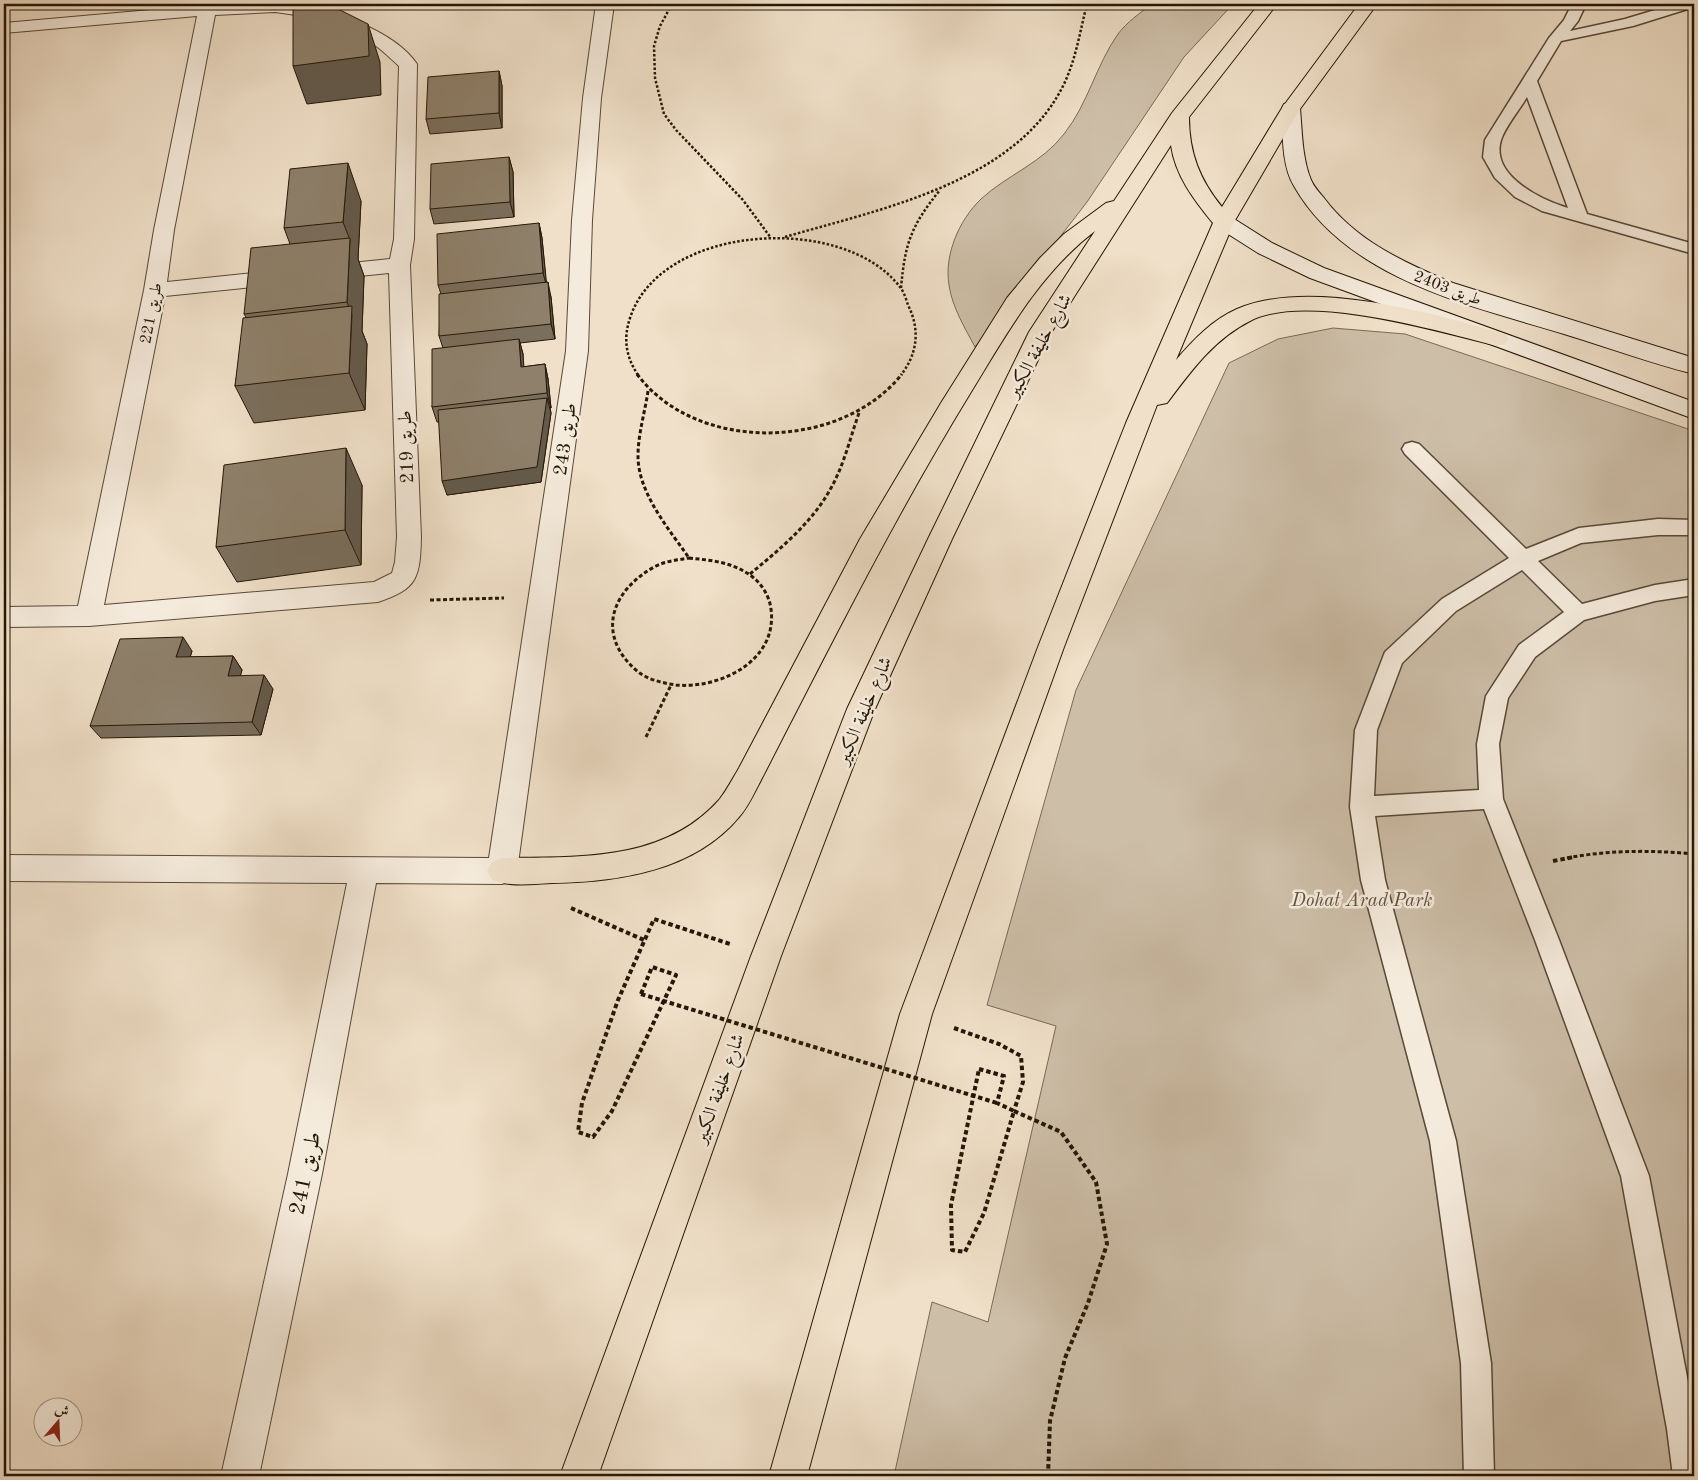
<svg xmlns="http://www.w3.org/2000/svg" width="1698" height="1480" font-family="'Old Standard TT',Amiri,serif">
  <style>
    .green { fill: #cdbea8; stroke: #786a56 }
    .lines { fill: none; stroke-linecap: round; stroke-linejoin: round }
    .lane-casing { stroke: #574936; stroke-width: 3 }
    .street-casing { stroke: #574936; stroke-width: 2 }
    .secondary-casing { stroke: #241705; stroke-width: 2 }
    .primary-casing { stroke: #241705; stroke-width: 2 }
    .path-far2 { stroke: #241705; stroke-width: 2.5; stroke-dasharray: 2.5 2; stroke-linecap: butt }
    .path-far1 { stroke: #241705; stroke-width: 3; stroke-dasharray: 4 2.5; stroke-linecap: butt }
    .path { stroke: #241705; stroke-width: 4; stroke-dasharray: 4.5 3; stroke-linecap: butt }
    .lane { fill: #f5ebdc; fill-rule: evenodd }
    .street { fill: #f5ebdc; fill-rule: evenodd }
    .secondary { fill: #f5ebdc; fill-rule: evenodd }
    .primary { fill: #f0e0c9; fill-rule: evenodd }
    .path-bridge { stroke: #241705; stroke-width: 4; stroke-dasharray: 4.5 3; stroke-linecap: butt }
    .wall { fill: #7a6e5c; stroke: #241705 }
    .shaded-wall { fill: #635a4b; stroke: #241705 }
    .building { fill: #8e806b; stroke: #241705 }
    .labels { text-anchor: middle; stroke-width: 5; stroke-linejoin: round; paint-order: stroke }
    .far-street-label { font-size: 16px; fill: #241705; stroke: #f5ebdc }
    .street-label { font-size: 19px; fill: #241705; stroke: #f5ebdc }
    .park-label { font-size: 19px; font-style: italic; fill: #5f513e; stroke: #f5ebdc }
    .near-street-label { font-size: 22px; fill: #241705; stroke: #f5ebdc }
  </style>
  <rect width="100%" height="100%" fill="#f0e0c9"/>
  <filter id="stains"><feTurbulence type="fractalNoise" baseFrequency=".004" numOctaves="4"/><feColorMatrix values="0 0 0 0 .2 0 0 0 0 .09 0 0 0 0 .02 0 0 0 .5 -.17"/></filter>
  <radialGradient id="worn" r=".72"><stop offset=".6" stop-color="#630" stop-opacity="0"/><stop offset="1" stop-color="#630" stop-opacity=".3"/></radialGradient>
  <g class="green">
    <path d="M1152 4H1233L1184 57 1087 202 975 347C965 328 952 307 949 285 944 255 959 220 981 199 1007 175 1042 163 1064 134 1088 104 1096 65 1118 34 1127 22 1140 13 1152 4Z"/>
    <polygon points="1333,328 1405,334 1694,431 1694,1476 894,1476 932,1302 988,1322 1056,1026 987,1005 1076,690 1229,363 1278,339"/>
  </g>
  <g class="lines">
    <defs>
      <g id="lane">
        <path d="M1572 4H1586L1578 21 1570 31 1625 19 1675 4H1694V7L1633 26 1561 41 1537 81 1587 214 1694 244V254L1542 211 1515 197 1495 178 1483 157 1485 140 1549 38 1564 20ZM1527 97 1568 208C1542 200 1490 176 1501 140 1505 127 1520 109 1527 97Z"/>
        <path d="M1412 442 1419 444 1526 549 1579 528 1658 519 1694 520V535H1658L1581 543 1538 561 1582 604 1655 585 1694 579V595L1655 601 1584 620 1535 657 1508 698 1499 744 1503 799 1559 940 1649 1176 1694 1414V1476H1673L1667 1429 1621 1176 1535 940 1484 809 1375 816 1385 880 1456 1141 1491 1363 1494 1476H1464L1461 1363 1430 1141 1361 880 1350 807 1355 730 1385 652 1442 599 1509 558 1405 454 1402 449 1405 444ZM1522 570 1564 612 1519 645 1486 696 1477 744 1479 790 1374 796 1377 730 1402 663 1456 611Z"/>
      </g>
      <g id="street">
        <path d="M292 4C330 8 395 31 417 64L414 239 410 265 421 537C420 577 418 589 378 602L89 626 4 627V607L78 606 144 290 154 230 197 16 4 33V23L207 5ZM275 12C309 16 342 24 372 43 381 49 390 58 399 66L394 239 390 259 167 282 174 230 215 15ZM389 273 397 537 395 562 392 573 374 582 104 605 165 296Z"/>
        <polygon points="596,4 614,4 601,98 592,220 588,351 517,871 512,880 502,884 376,883 322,1174 259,1476 221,1476 288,1174 347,883 4,881 4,855 489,858 566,351 572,220 583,98"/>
      </g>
      <g id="secondary">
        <path d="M1291 102 1298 104 1300 108C1302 131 1302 158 1311 180 1314 187 1319 192 1324 198 1356 241 1405 263 1453 283L1694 358V374C1650 363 1607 347 1564 334 1469 305 1347 279 1294 186 1281 164 1283 133 1282 108L1284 104Z"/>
        <polygon points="1224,216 1231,217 1272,243 1324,268 1694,402 1694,419 1310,278 1258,253 1217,227 1214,222 1217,217"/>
      </g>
      <path id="primary" d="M1259 4H1277L1189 117C1189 153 1200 180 1222 207L1282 108 1359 4H1377L1300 109 1234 222 1176 360C1193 340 1212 320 1237 309 1309 278 1432 313 1505 334L1508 339 1505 344 1497 346C1438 331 1306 292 1250 321 1214 339 1191 371 1167 403L1157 405 1064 647 932 1014 807 1476H769L900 1014 1038 647 1126 423 1213 223C1194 200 1175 175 1171 145L1051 333 952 539 875 709 781 956 598 1476H560L751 956 847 709 928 539 1029 332 1095 231C1040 273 1007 333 971 392 893 519 827 652 759 784 753 795 748 807 739 817 694 871 618 882 552 883 532 884 510 887 492 880L487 871 492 862 502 858C578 857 664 862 719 800 727 790 733 778 739 768L860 539 941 403 1007 298 1040 258 1064 234 1106 203 1114 201 1172 113Z"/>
    </defs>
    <use href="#lane" class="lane-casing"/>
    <use href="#street" class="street-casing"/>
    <use href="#secondary" class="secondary-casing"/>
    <use href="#primary" class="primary-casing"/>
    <g class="path-far2">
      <polyline points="672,4 660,26 654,46 655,78 664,114 676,130 743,200 771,238"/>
      <path d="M785 237C880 209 1016 183 1064 84 1076 59 1080 31 1087 4"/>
      <path d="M901 288C905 243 911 226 940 190"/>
      <path d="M638 375C626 357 623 339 630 318 661 223 844 213 900 287 904 292 906 299 908 305 920 329 918 353 901 375"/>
    </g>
    <g class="path-far1">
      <path d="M637 374C696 454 841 451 902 374"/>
      <path d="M648 391C645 412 638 434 638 456 638 493 669 529 689 558"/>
      <path d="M689 558C709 560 730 562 747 573 760 581 769 594 771 609 778 661 720 689 676 685 663 683 648 680 637 671 595 635 611 590 656 566 666 561 678 560 689 558Z"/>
      <path d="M750 574C780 549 812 523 831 488 844 465 850 438 859 413"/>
      <polyline points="430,600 504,598"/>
      <polyline points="646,737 671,685"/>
      <path d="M1567 858C1609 850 1652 850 1694 854"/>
    </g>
    <g class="path">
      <polyline points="1553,861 1574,857"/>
      <polyline points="571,908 644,940"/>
      <polyline points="641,994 652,967 676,975 612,1111 593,1137 578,1132 582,1103 618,1000 654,919 730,944"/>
      <polyline points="954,1028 999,1044 1021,1056 1023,1082 1014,1111"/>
      <polygon points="979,1069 1004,1076 997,1103 1014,1111 984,1213 965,1252 952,1250 951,1205"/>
      <polyline points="1014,1111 1061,1132 1096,1182 1107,1244 1088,1303 1065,1358 1050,1421 1048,1476"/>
    </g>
    <use href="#lane" class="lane"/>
    <use href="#street" class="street"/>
    <use href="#secondary" class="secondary"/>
    <use href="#primary" class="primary"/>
    <polyline class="path-bridge" points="641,994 997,1103"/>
  </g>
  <g class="wall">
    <polygon points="499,71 502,86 502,128 430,134 426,119"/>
    <polygon points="509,157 513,172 514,217 434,224 430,209"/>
    <polygon points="361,201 358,259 364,276 362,331 367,344 365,410 254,423 235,386 246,317 244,314 290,244 284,228"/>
    <polygon points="539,223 542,238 546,282 551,297 555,339 520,343 523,354 523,367 545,364 548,379 551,408 550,408 551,413 541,482 447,495 439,422 437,422 432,407 443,348 439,336 441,294 438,285"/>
    <polygon points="362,485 361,565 237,582 216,547"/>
    <polygon points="192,651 190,657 233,656 242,670 240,676 273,689 261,735 101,738 90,726"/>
  </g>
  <g class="shaded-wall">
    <polygon points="368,24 380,62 381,95 307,104 293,66"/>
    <polygon points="499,71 502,86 502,128 499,113"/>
    <polygon points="509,157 513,172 514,217 510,202"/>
    <polygon points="348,163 361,201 358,259 364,276 362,331 367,344 365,410 349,373 352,315 347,302 350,240 343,222"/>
    <polygon points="539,223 542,238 547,288 543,273"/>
    <polygon points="548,282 551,297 555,339 551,324"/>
    <polygon points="519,339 523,354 525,382 521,367"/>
    <polygon points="545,364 548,379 551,408 547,393"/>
    <polygon points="547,398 551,413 541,482 447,495 442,481"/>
    <polygon points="346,448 362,485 361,565 345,530"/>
    <polygon points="183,637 192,651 186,671 176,657"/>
    <polygon points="233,656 242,670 237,689 228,676"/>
    <polygon points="264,675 273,689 261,735 252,722"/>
  </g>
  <g class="building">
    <polygon points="293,4 328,4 368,24 369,56 293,66"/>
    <polygon points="499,71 499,113 426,119 428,77"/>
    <polygon points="509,157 510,202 430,209 431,164"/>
    <polygon points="348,163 343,222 284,228 290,169"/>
    <polygon points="539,223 543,273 438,285 437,234"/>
    <polygon points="350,238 347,302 244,314 251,248"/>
    <polygon points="548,282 551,324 439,336 439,294"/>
    <polygon points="352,306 349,373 235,386 243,318"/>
    <polygon points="519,339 521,367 545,364 547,393 432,407 432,349"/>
    <polygon points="547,398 537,467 442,481 438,410"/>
    <polygon points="346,448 345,530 216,547 224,465"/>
    <polygon points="183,637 176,657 233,656 228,676 264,675 252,722 90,726 120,639"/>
  </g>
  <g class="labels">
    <g class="far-street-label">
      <text transform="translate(1448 287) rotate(21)" y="6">طريق 2403</text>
      <text transform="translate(150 313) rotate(-79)" y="6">طريق 221</text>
    </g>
    <g class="street-label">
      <text transform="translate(1038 345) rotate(-61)" y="7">شارع خليفة الكبير</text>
      <text transform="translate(564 439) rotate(-82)" y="7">طريق 243</text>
      <text transform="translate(405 447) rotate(-92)" y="7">طريق 219</text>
      <text transform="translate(863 710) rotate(-67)" y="7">شارع خليفة الكبير</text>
      <text transform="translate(718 1088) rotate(-70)" y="7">شارع خليفة الكبير</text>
    </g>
    <g class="park-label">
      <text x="1362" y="906">Dohat Arad Park</text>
    </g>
    <g class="near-street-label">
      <text transform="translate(304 1173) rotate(-78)" y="8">طريق 241</text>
    </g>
  </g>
  <rect width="1698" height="1480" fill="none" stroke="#f0e0c9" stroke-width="20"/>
  <rect x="5" y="5" width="1688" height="1470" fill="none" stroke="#241705" stroke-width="2.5"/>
  <rect x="10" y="10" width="1678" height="1460" fill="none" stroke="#241705"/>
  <g transform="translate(58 1422) rotate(19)"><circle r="24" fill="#f5ebdc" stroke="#a19686"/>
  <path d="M0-4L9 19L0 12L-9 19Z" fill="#8f2418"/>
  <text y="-8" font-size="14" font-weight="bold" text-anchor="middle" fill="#241705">ش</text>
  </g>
  <rect width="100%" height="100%" filter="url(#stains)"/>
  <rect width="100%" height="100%" fill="url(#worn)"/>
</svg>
